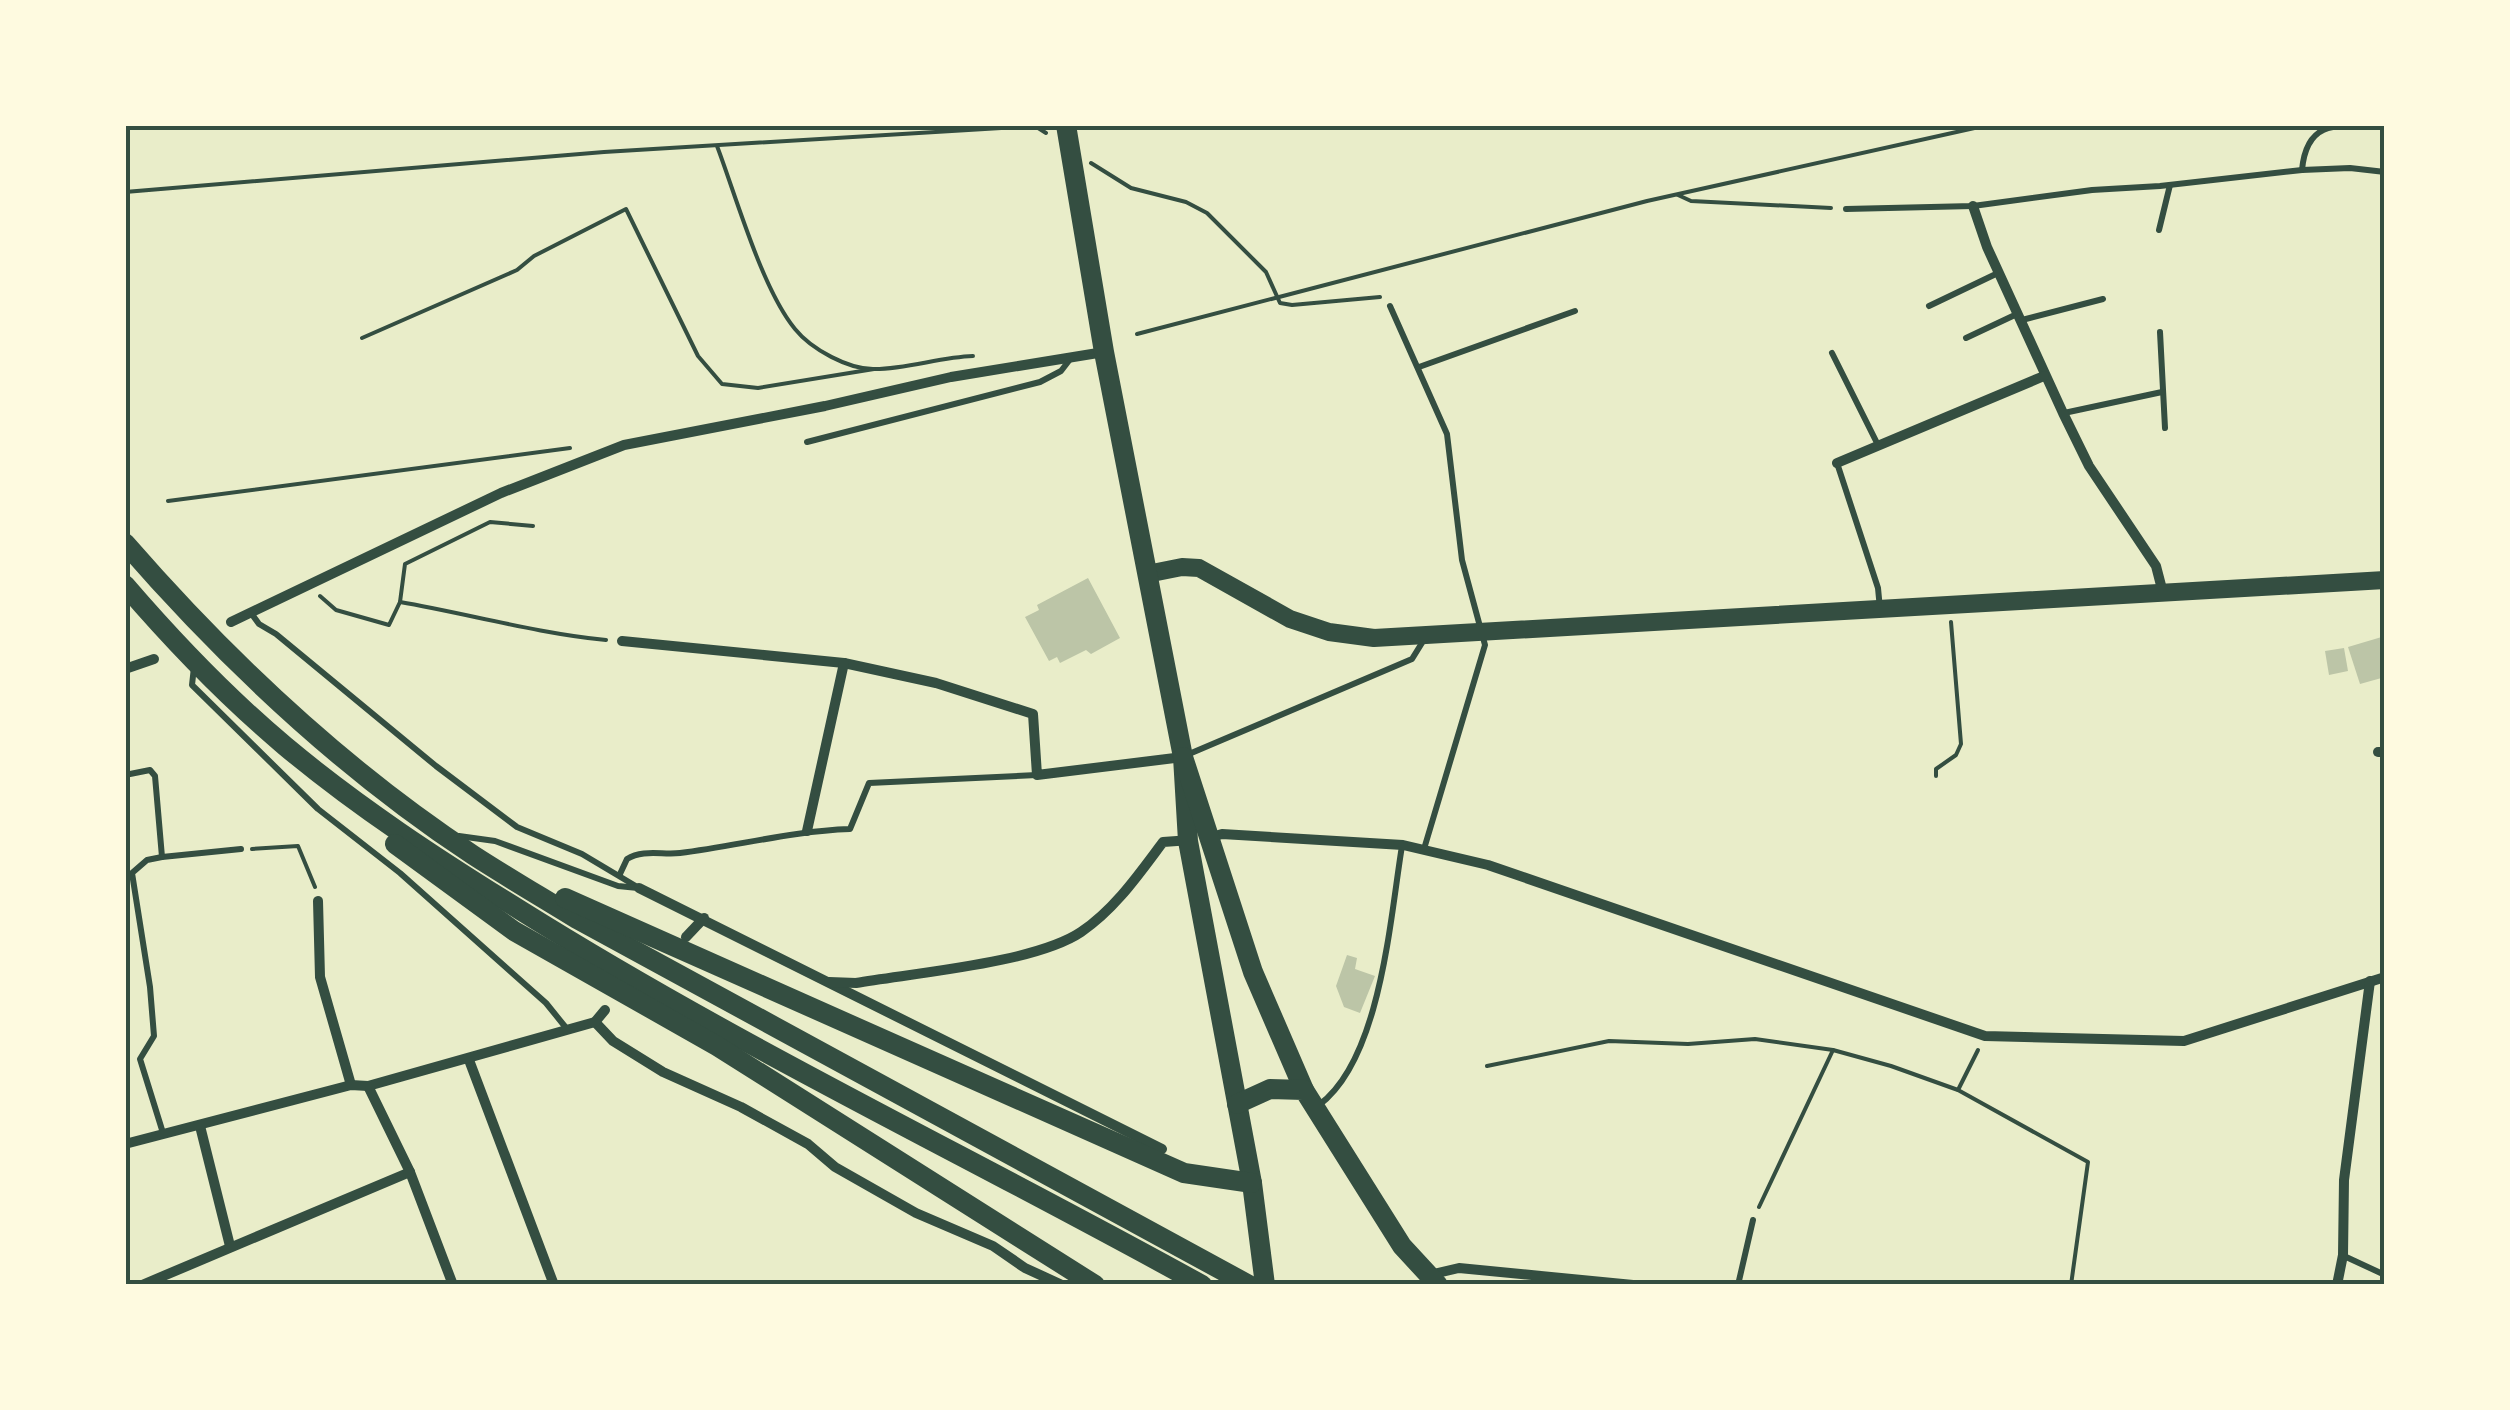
<svg xmlns="http://www.w3.org/2000/svg" width="2510" height="1410" font-family="'Archivo Narrow',sans-serif">
  <style>
    .building { fill: #bcc5a7 }
    .lines { fill: none; stroke-linecap: round; stroke-linejoin: round }
    .path { stroke: #344e41; stroke-width: 4 }
    .service { stroke: #344e41; stroke-width: 6 }
    .minor { stroke: #344e41; stroke-width: 10 }
    .secondary { stroke: #344e41; stroke-width: 18 }
    .primary { stroke: #344e41; stroke-width: 20 }
    .trunk { stroke: #344e41; stroke-width: 20 }
    .neatline { fill: none; stroke: #344e41; stroke-width: 4 }
  </style>
  <rect width="100%" height="100%" fill="#e9edc9"/>
  <g class="building">
    <polygon points="1088,578 1120,638 1091,654 1086,650 1060,663 1057,657 1049,661 1025,617 1039,610 1037,605"/>
    <polygon points="2385,636 2385,677 2360,684 2348,647"/>
    <polygon points="2344,648 2348,671 2329,675 2325,651"/>
    <polygon points="1347,955 1357,958 1355,969 1375,976 1360,1013 1344,1007 1336,986"/>
  </g>
  <g class="lines">
    <g class="path">
      <path d="M717 146C736 196 762 289 795 329 811 349 849 370 875 369 908 369 940 357 973 356"/>
      <polyline points="1091,163 1131,188 1186,202 1207,213 1266,272 1280,303 1292,305 1380,297"/>
      <polyline points="125,192 604,152 1035,126 1046,133"/>
      <polyline points="1678,195 1691,201 1831,208"/>
      <polyline points="1137,334 1647,201 1988,125"/>
      <polyline points="362,338 517,270 534,256 626,209 698,356 722,384 758,388 874,369"/>
      <polyline points="168,501 570,448"/>
      <polyline points="320,596 336,610 389,625 400,602 405,564 490,522 533,526"/>
      <path d="M400 602C469 614 536 633 606 640"/>
      <polyline points="1936,776 1936,769 1956,755 1961,744 1951,622"/>
      <polyline points="252,849 298,846 315,887"/>
      <polyline points="1487,1066 1609,1041 1688,1044 1755,1039 1833,1050 1891,1066 1958,1090 2088,1162 2071,1285"/>
      <polyline points="1958,1090 1978,1050"/>
      <polyline points="1759,1207 1833,1050"/>
    </g>
    <g class="service">
      <path d="M2302 170C2307 116 2342 126 2385 127"/>
      <polyline points="1846,209 1973,206 2092,190 2160,186 2302,170 2350,168 2385,172"/>
      <polyline points="2159,230 2170,185"/>
      <polyline points="1390,306 1447,434 1462,560 1485,645 1424,849"/>
      <polyline points="1929,306 1998,273"/>
      <polyline points="2022,320 2103,299"/>
      <polyline points="2160,332 2165,428"/>
      <polyline points="1966,338 2017,314"/>
      <polyline points="1832,353 1878,445"/>
      <polyline points="1419,367 1575,311"/>
      <polyline points="2064,413 2162,392"/>
      <polyline points="807,442 1040,382 1061,371 1071,358"/>
      <polyline points="1837,463 1878,588 1880,609"/>
      <polyline points="251,613 259,624 276,634 436,766 517,827 582,854 639,888"/>
      <polyline points="194,667 192,685 318,809 400,873 546,1003 567,1029"/>
      <polyline points="1189,754 1412,659 1425,638"/>
      <polyline points="125,775 150,770 155,776 162,857 241,849"/>
      <polyline points="459,836 495,841 618,886 638,888"/>
      <polyline points="162,857 147,860 132,873 150,987 154,1036 140,1059 163,1133"/>
      <path d="M620 874 627 859C643 849 662 855 680 853 737 846 792 831 850 829L869 783 1037 775"/>
      <path d="M1319 1105C1381 1059 1390 918 1402 846"/>
      <polyline points="2344,1256 2385,1275"/>
      <polyline points="1738,1285 1753,1220"/>
    </g>
    <g class="minor">
      <polyline points="1973,206 1987,247 2063,413 2089,466 2156,566 2163,593"/>
      <polyline points="1837,463 2044,376"/>
      <polyline points="231,622 501,493 624,445 825,406 951,377 1104,352"/>
      <polyline points="622,641 844,663 936,683 1033,714 1037,775 1183,757"/>
      <polyline points="125,669 154,659"/>
      <polyline points="2378,752 2385,752"/>
      <polyline points="807,831 844,663"/>
      <polyline points="1208,838 1222,834 1403,845 1488,865 1985,1036 2184,1041 2385,977"/>
      <polyline points="639,888 1162,1149"/>
      <polyline points="318,901 320,977 351,1085"/>
      <polyline points="686,937 704,918"/>
      <path d="M829 982 856 983C914 973 1035 963 1081 932 1115 909 1139 874 1163 842L1191 840"/>
      <polyline points="595,1022 613,1041 663,1072 741,1107 808,1144 835,1167 916,1213 993,1246 1025,1268 1062,1285"/>
      <polyline points="469,1060 554,1285"/>
      <polyline points="368,1086 410,1172 453,1285"/>
      <polyline points="200,1126 230,1246"/>
      <polyline points="125,1144 351,1085 368,1086 595,1022 605,1010"/>
      <polyline points="1429,1275 1459,1268 1633,1285"/>
      <polyline points="142,1285 410,1172"/>
      <polyline points="2337,1285 2343,1255 2344,1180 2370,981"/>
    </g>
    <polyline class="secondary" points="1147,574 1182,567 1199,568 1290,619 1329,632 1374,638 2385,580"/>
    <polyline class="primary" points="1066,125 1104,352 1183,757 1188,841 1252,1183 1265,1285"/>
    <g class="trunk">
      <path d="M125 543C226 659 344 770 473 855 507 877 543 898 577 919L1249 1285"/>
      <path d="M125 585C174 642 228 698 285 746 358 807 439 860 520 910 740 1048 975 1159 1202 1285"/>
      <polyline points="1183,757 1253,972 1304,1090"/>
      <polyline points="395,844 514,931 717,1046 1095,1285"/>
      <polyline points="565,898 1184,1173 1252,1183"/>
      <polyline points="1237,1104 1270,1089 1304,1090 1402,1246 1438,1285"/>
    </g>
  </g>
  <rect width="2510" height="1410" fill="none" stroke="#fefae0" stroke-width="255"/>
  <rect x="128" y="128" width="2254" height="1154" class="neatline"/>
</svg>
